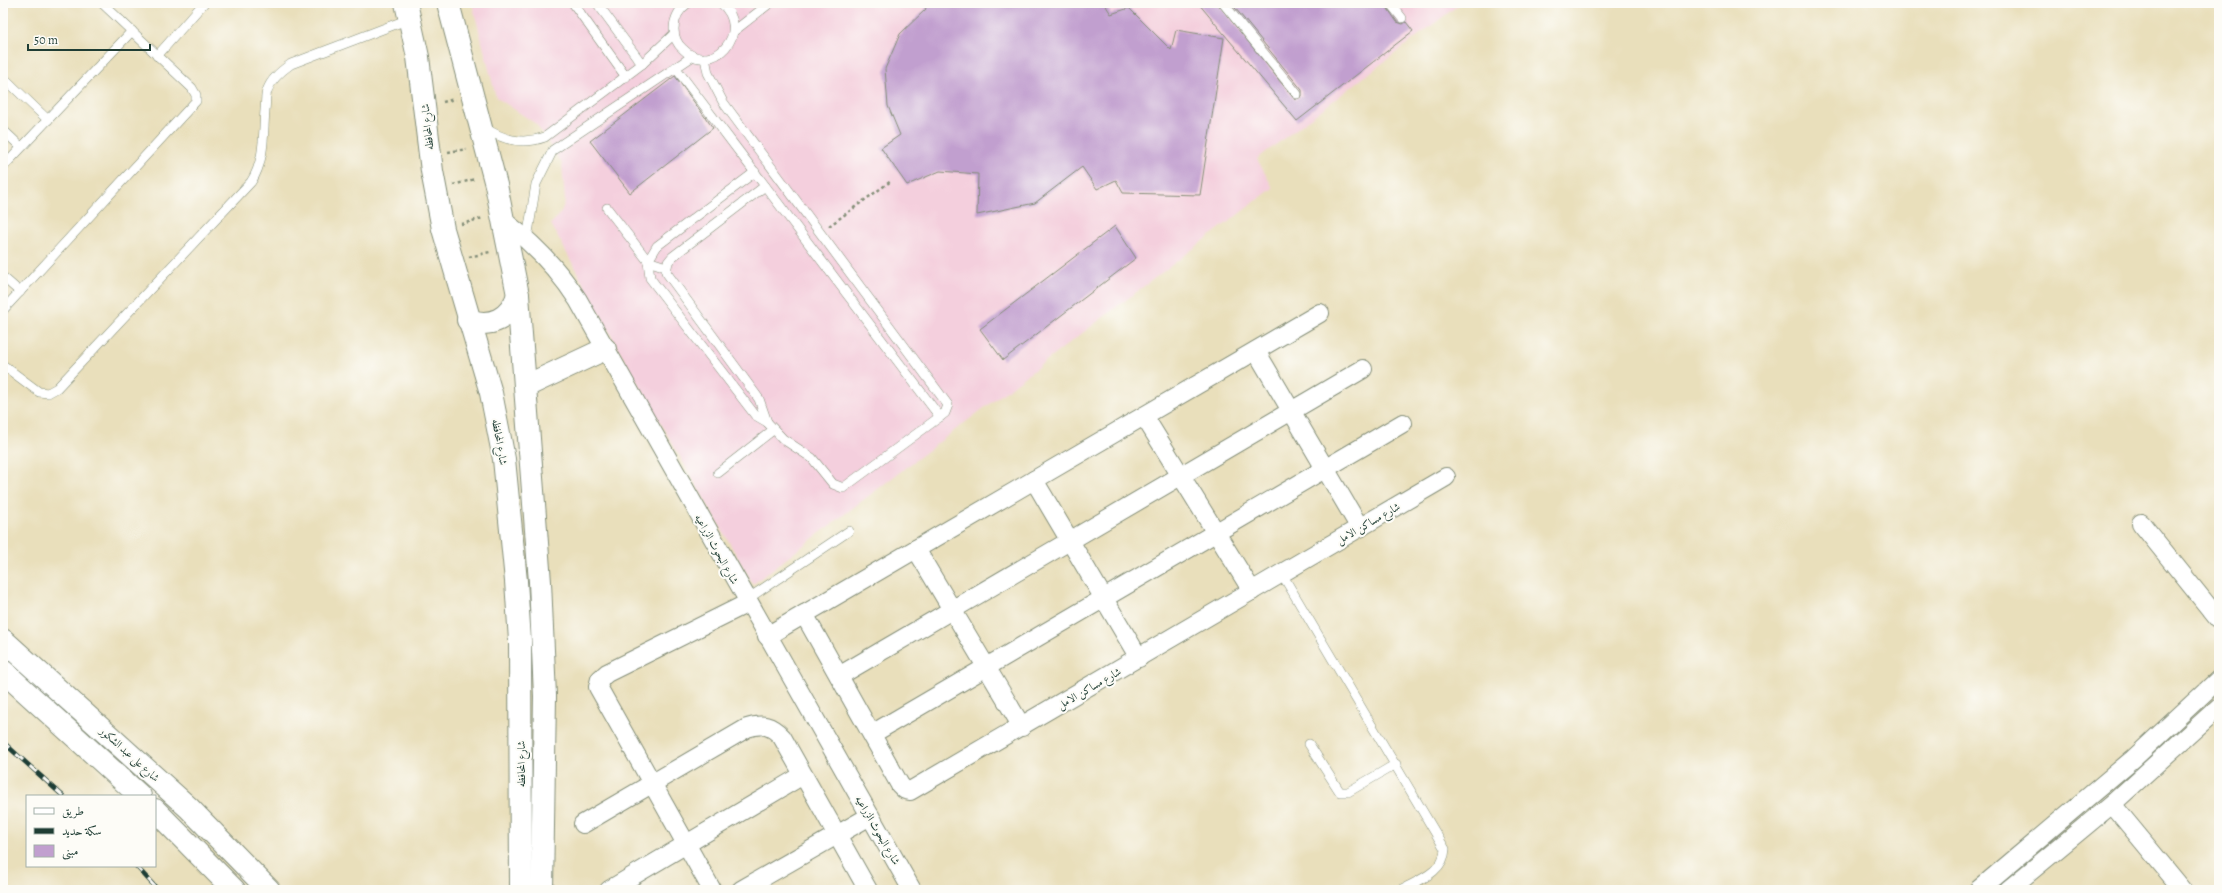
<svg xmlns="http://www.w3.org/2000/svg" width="2222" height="893" font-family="Alegreya,Amiri,serif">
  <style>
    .built { fill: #f4cfdd }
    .building { fill: #c19fcf }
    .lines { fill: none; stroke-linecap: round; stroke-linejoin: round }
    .service-casing { stroke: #848e78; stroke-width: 10 }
    .minor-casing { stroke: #848e78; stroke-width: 20 }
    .secondary-casing { stroke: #848e78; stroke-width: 24 }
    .primary-casing { stroke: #848e78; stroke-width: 24 }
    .path { stroke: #848e78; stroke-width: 2.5; stroke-dasharray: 3 3; stroke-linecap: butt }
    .service { stroke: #fff; stroke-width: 9 }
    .minor { stroke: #fff; stroke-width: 18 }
    .secondary { stroke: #fff; stroke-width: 22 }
    .primary { stroke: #fff; stroke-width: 22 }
    .rail-casing { stroke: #1f3d34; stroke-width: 4.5 }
    .rail { stroke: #fdfcf7; stroke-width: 3; stroke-dasharray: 9; stroke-linecap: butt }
    .labels { text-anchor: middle; stroke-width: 4; stroke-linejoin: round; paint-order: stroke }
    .street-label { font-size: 11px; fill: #1f3d34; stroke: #fdfcf7 }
  </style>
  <rect width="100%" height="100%" fill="#fdfcf7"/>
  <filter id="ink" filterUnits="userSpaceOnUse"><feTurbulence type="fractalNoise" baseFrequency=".025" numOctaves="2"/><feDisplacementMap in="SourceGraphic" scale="8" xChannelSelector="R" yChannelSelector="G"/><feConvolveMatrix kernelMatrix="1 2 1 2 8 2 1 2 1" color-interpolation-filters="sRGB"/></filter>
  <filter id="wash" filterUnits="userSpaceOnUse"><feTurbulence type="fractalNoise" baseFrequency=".012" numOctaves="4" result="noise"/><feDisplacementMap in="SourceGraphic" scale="16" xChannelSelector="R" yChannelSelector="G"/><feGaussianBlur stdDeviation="0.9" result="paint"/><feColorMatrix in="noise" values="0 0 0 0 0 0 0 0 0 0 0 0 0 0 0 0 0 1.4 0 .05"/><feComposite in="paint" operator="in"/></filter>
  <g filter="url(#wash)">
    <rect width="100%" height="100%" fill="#e9dfbb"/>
    <polygon class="built" points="472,3 1461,3 1257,159 1273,188 753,584 629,368 551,224 561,212 565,201 562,164 536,124 496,97"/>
    <g id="blocks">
      <g class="building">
        <polygon points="923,3 1104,3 1111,14 1129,8 1171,50 1176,30 1224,38 1200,195 1123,193 1116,180 1097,189 1082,167 1035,203 977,215 978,174 940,171 907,185 881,148 900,135 888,106 885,69 900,34 926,9"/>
        <polygon points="1198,3 1217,3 1295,100 1302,96 1302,90 1231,3 1384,3 1397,22 1403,24 1406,22 1413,31 1297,121"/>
        <polygon points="675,76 713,128 630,193 590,141"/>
        <polygon points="1115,226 1136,258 1003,360 980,329"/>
      </g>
    </g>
  </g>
  <g filter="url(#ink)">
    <use href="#blocks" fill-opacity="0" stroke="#848e78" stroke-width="1"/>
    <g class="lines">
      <defs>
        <g id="service">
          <polyline points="573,3 626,77"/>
          <polyline points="597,3 642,64"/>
          <path d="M688 3C679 9 674 19 674 29 674 37 677 44 683 49 711 78 755 32 721 3"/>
          <polyline points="1223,3 1297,94"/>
          <polyline points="1390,3 1402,18"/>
          <polyline points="734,31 770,3"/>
          <polyline points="157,56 204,3"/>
          <polyline points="705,58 708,73 723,102 948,405 945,413 843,488 833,484 812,458 783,439 767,422 755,415 650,278 648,261 657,246 755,172"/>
          <polyline points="675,67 940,417"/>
          <polyline points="3,77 48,120"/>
          <path d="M484 127C502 140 523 145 545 137L642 64 674 34"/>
          <polyline points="3,130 21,147"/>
          <polyline points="3,167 132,31"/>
          <polyline points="765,186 672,257 668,262 666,272 759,399 767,422"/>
          <polyline points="607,208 648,261 666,267"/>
          <polyline points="527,239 536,184 553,150 693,56"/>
          <polyline points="3,277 20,292"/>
          <polyline points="3,310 196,101 196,95 192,88 102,3"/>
          <path d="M3 365 39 392 48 393 57 388 251 182C265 161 263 135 265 110 266 104 265 97 267 91 271 79 281 71 291 64L409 19"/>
          <polyline points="718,473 773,430"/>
          <path d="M1282 574 1445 849C1444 872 1419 880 1401 890"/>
          <polyline points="746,600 849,531"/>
          <polyline points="1309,744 1340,792 1348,792 1396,764"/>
        </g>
        <g id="minor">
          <path d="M505 222C535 245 558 269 578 300L912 890"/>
          <polyline points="1256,351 1360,528"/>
          <polyline points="1144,416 1252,591"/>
          <polyline points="1034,480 1139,658"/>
          <polyline points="2141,523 2219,620"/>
          <polyline points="916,549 1022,727"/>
          <polyline points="804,614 900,785 905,790 910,791 1446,477"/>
          <polyline points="767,636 1320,313"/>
          <polyline points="839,676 1363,369"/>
          <polyline points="872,734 1403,423"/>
          <polyline points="2112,804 2183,890"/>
          <path d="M583 824 747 728C762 723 771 725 782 737L868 890"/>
          <polyline points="609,890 803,775"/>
          <polyline points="712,890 598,687 600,679 607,673 748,603"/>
          <polyline points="741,890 870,816"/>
          <polyline points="1978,890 2133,759 2219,679"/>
          <polyline points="2008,890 2112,804 2219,707"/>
        </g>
        <g id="secondary">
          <polyline points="3,640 189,808 269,890"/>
          <polyline points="3,671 140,796"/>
          <polyline points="155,810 234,890"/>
        </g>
        <g id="primary">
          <polyline points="406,3 418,57 432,171 443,229 491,393 504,459 516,581 520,641 521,890"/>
          <polyline points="448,3 496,185 518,295 540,582 545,696 542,890"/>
          <path d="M468 320C491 328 510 319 518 295"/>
          <polyline points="526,386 605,349"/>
        </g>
      </defs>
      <use href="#service" class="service-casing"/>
      <use href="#minor" class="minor-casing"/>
      <use href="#secondary" class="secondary-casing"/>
      <use href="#primary" class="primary-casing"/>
      <g class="path">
        <polyline points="443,102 455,99"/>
        <polyline points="448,152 467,149"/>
        <polyline points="453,185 475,179"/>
        <polyline points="461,224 483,218"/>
        <polyline points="829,226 891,181"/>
        <polyline points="469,257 490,252"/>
      </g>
      <use href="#service" class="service"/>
      <use href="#minor" class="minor"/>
      <use href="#secondary" class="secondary"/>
      <use href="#primary" class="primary"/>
      <defs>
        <g id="rail">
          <polyline points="3,742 63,796"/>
          <polyline points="136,866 158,890"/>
        </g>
      </defs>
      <use href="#rail" class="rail-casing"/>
      <use href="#rail" class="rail"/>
    </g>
  </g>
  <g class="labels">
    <g class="street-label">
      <text transform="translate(427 127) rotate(-96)" y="4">شارع المحافظه</text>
      <text transform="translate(500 442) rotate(80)" y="4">شارع المحافظه</text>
      <text transform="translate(1368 523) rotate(-30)" y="4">شارع مساكن الامل</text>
      <text transform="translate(717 549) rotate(61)" y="4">شارع البحوث الزراعيه</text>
      <text transform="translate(1089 688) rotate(-30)" y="4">شارع مساكن الامل</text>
      <text transform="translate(130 754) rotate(42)" y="4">شارع على عبد الشكور</text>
      <text transform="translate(521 764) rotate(-90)" y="4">شارع المحافظه</text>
      <text transform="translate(878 830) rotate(60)" y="4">شارع البحوث الزراعيه</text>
    </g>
  </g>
  <rect width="2222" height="893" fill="none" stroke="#fdfcf7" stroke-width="16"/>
  <rect x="26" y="795" width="130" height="72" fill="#fdfcf7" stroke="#a4b0a9"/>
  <rect x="34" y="808" width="20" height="6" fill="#ffffff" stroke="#a4b0a9"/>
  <text x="62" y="815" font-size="12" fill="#1f3d34">طريق</text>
  <rect x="34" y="828" width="20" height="6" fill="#1f3d34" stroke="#a4b0a9"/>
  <text x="62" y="835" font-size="12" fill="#1f3d34">سكة حديد</text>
  <rect x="34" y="845" width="20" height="12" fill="#c19fcf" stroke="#a4b0a9"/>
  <text x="62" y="855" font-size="12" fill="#1f3d34">مبنى</text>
  <path d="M28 44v6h122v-6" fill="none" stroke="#1f3d34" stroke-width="2"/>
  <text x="34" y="44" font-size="12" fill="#1f3d34" stroke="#fdfcf7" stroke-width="3" paint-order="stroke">50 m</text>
</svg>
